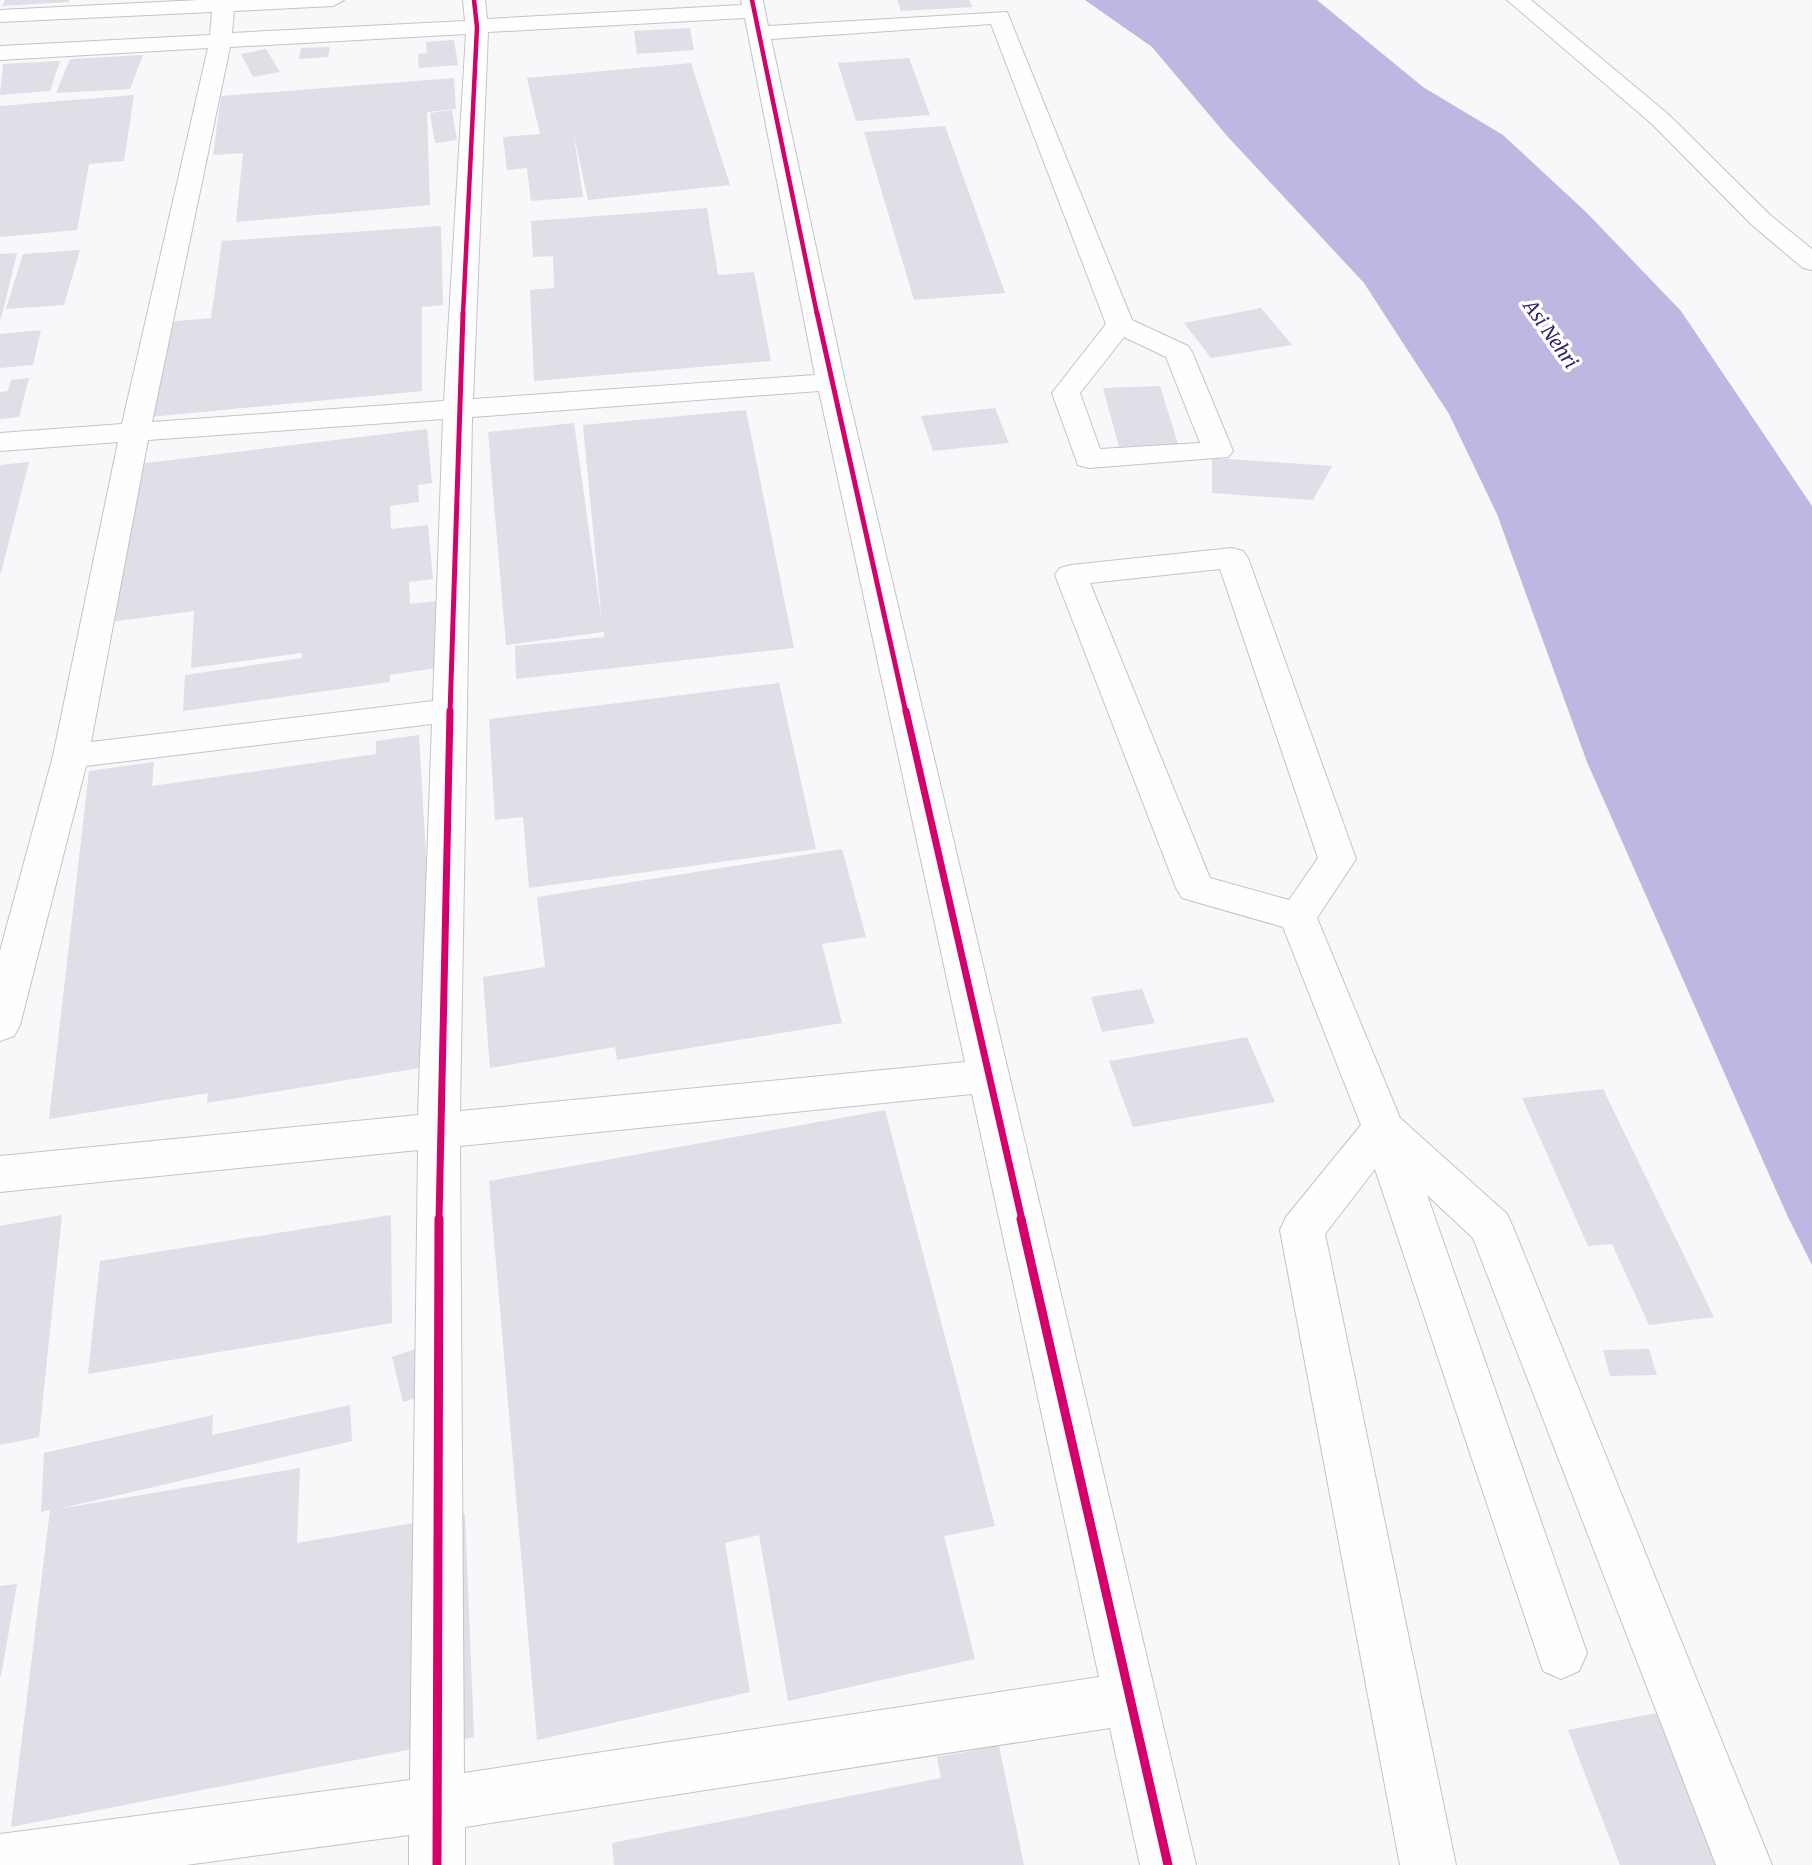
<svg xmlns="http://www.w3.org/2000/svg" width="1812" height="1865" font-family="Merriweather,serif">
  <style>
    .water { fill: #bfb7e2 }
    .building { fill: #e0dee6 }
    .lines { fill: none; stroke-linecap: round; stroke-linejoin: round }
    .minor-casing { stroke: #c4c3c8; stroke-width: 2 }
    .minor { fill: #fefefe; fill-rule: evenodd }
    .cycleway-far3-casing { stroke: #fff; stroke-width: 7 }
    .cycleway-far2-casing { stroke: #fff; stroke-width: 9 }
    .cycleway-far1-casing { stroke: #fff; stroke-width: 11 }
    .cycleway-casing { stroke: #fff; stroke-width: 13 }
    .cycleway-far3 { stroke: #d6006c; stroke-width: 4.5 }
    .cycleway-far2 { stroke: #d6006c; stroke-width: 5 }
    .cycleway-far1 { stroke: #d6006c; stroke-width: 7 }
    .cycleway { stroke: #d6006c; stroke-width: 9 }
    .labels { text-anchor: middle; stroke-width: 7; stroke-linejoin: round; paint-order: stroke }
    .far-water-label { font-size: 19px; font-style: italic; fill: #39246a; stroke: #fff }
  </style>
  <rect width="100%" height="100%" fill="#f8f7fa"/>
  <polygon class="water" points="1085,0 1317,0 1423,87 1503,135 1586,212 1681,311 1812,506 1812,1265 1787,1215 1587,762 1497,514 1449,414 1364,283 1228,137 1152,47"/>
  <g class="building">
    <polygon points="5,0 69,0 69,2 2,6"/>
    <polygon points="897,0 969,0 973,7 901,11"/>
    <polygon points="690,28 694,50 637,54 634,31"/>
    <polygon points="454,40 458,65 419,68 418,54 427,53 426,42"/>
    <polygon points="330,47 328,57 299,59 301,48"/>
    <polygon points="266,49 280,72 253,77 241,54"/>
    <polygon points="143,55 130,89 56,93 70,59"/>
    <polygon points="909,58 930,115 856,121 838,63"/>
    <polygon points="60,61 50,91 0,95 3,64"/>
    <polygon points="691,63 730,185 588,200 573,131 583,197 531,201 527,168 507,170 503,137 540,134 527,78"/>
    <polygon points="454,78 456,109 427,112 430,205 236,222 243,153 213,155 221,96"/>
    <polygon points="134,95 124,161 89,164 77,230 0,237 0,106"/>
    <polygon points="452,110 457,140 435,143 430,113"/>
    <polygon points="945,126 1005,293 914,300 864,132"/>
    <polygon points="707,208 718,275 754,272 771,361 534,381 530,290 554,288 553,256 533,257 531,221"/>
    <polygon points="441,226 443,305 422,307 422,391 139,418 156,323 211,318 222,241"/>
    <polygon points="80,250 64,305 6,309 23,254"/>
    <polygon points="17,253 1,319 0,319 0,254"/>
    <polygon points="1261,308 1292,345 1211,358 1184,323"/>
    <polygon points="41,330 33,365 0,368 0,334"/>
    <polygon points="29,378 19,417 0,419 0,392 8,391 11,380"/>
    <polygon points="1160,386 1178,444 1119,447 1103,388"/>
    <polygon points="995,408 1009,443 933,451 921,416"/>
    <polygon points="746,410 794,648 516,679 515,646 604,637 604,632 506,645 488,432 574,423 602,623 583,425"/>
    <polygon points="427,429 432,483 418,485 419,502 390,506 391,529 428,525 433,579 409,582 410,604 436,601 442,667 390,675 390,682 183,711 185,675 302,658 302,653 191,668 194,611 95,624 112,467"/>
    <polygon points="1212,458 1332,466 1313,500 1212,493"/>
    <polygon points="29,462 1,573 0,573 0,465"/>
    <polygon points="779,683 816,849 529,888 523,817 495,820 489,719"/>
    <polygon points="419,735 438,1065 207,1103 208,1093 49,1119 89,771 154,762 152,786 376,754 376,741"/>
    <polygon points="842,849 866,937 822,944 842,1023 617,1060 615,1047 490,1068 483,977 545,967 537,897"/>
    <polygon points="1142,989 1155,1023 1102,1032 1091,997"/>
    <polygon points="1247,1037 1275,1102 1133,1127 1109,1061"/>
    <polygon points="1603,1089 1714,1317 1649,1325 1612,1244 1588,1246 1522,1098"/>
    <polygon points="885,1110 995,1526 944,1536 975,1659 788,1701 759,1535 725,1543 750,1692 537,1740 489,1181"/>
    <polygon points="62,1215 39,1437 0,1445 0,1226"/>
    <polygon points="391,1215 392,1323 88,1374 100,1261"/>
    <polygon points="424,1346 436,1392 403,1402 392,1357"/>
    <polygon points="1649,1349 1657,1375 1610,1376 1603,1350"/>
    <polygon points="350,1405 352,1441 58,1509 300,1468 297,1543 465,1514 474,1737 11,1827 50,1510 41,1512 44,1453 213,1415 212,1435"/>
    <polygon points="17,1584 1,1676 0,1676 0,1586"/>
    <polygon points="1657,1713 1721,1865 1620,1865 1568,1730"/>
    <polygon points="999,1746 1024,1865 614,1865 612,1843 941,1778 937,1757"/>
  </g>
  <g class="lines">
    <defs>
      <g id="minor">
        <path d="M199 0H344L333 6 234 11 232 33 465 21 463 0H485L487 19 742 5 741 0H763L768 26 1007 12 1132 320 1188 346 1192 352 1233 451 1228 457 1089 468 1078 465 1052 393 1106 324 991 24 771 39 845 382 1196 1865H1140L1110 1728 465 1827V1865H409V1835L186 1865H0V1834L410 1780 418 1150 0 1192V1156L418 1115 432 724 86 766 20 1025 14 1036 0 1041V951L53 756 118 442 0 451V433L122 424 208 48 0 60V46L210 35 212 12 0 22V10ZM745 18 815 375 473 399 488 32ZM466 34 444 401 152 422 230 47ZM1124 337 1166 357 1200 443 1100 449 1080 393ZM819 391 965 1062 460 1111 472 417ZM443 419 433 701 91 742 148 440ZM972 1094 1099 1677 464 1773 460 1146Z"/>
        <polygon points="1507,0 1531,0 1668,114 1770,215 1812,249 1812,270 1803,268 1752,225 1652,124"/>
        <path d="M1232 548 1243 551 1248 558 1356 859 1317 918 1400 1118 1507 1214 1513 1227 1772 1865H1716L1473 1238 1427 1195 1587 1653 1579 1671 1561 1679 1543 1671 1375 1169 1325 1234 1456 1865H1400L1280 1230 1286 1217 1361 1125 1283 927 1182 898 1176 888 1055 575 1060 568 1071 565ZM1220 569 1318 858 1289 900 1210 878 1090 583Z"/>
      </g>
    </defs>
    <use href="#minor" class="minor-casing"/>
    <use href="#minor" class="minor"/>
    <defs>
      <g id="cycleway-far3">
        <polyline points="752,0 817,314"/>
        <polyline points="463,314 477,27 474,0"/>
      </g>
      <g id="cycleway-far2">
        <polyline points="817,313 906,713"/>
        <polyline points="450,713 463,313"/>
      </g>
      <g id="cycleway-far1">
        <polyline points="906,711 1022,1220"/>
        <polyline points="439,1220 450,711"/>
      </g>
      <g id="cycleway">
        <polyline points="1021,1219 1168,1865"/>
        <polyline points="437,1865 439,1219"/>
      </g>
    </defs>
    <use href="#cycleway-far3" class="cycleway-far3-casing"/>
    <use href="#cycleway-far2" class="cycleway-far2-casing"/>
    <use href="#cycleway-far1" class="cycleway-far1-casing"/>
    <use href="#cycleway" class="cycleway-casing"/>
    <use href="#cycleway-far3" class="cycleway-far3"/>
    <use href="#cycleway-far2" class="cycleway-far2"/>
    <use href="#cycleway-far1" class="cycleway-far1"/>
    <use href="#cycleway" class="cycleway"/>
  </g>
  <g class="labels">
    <g class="far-water-label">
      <text transform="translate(1551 334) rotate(55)" y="7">Asi Nehri</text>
    </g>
  </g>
</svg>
